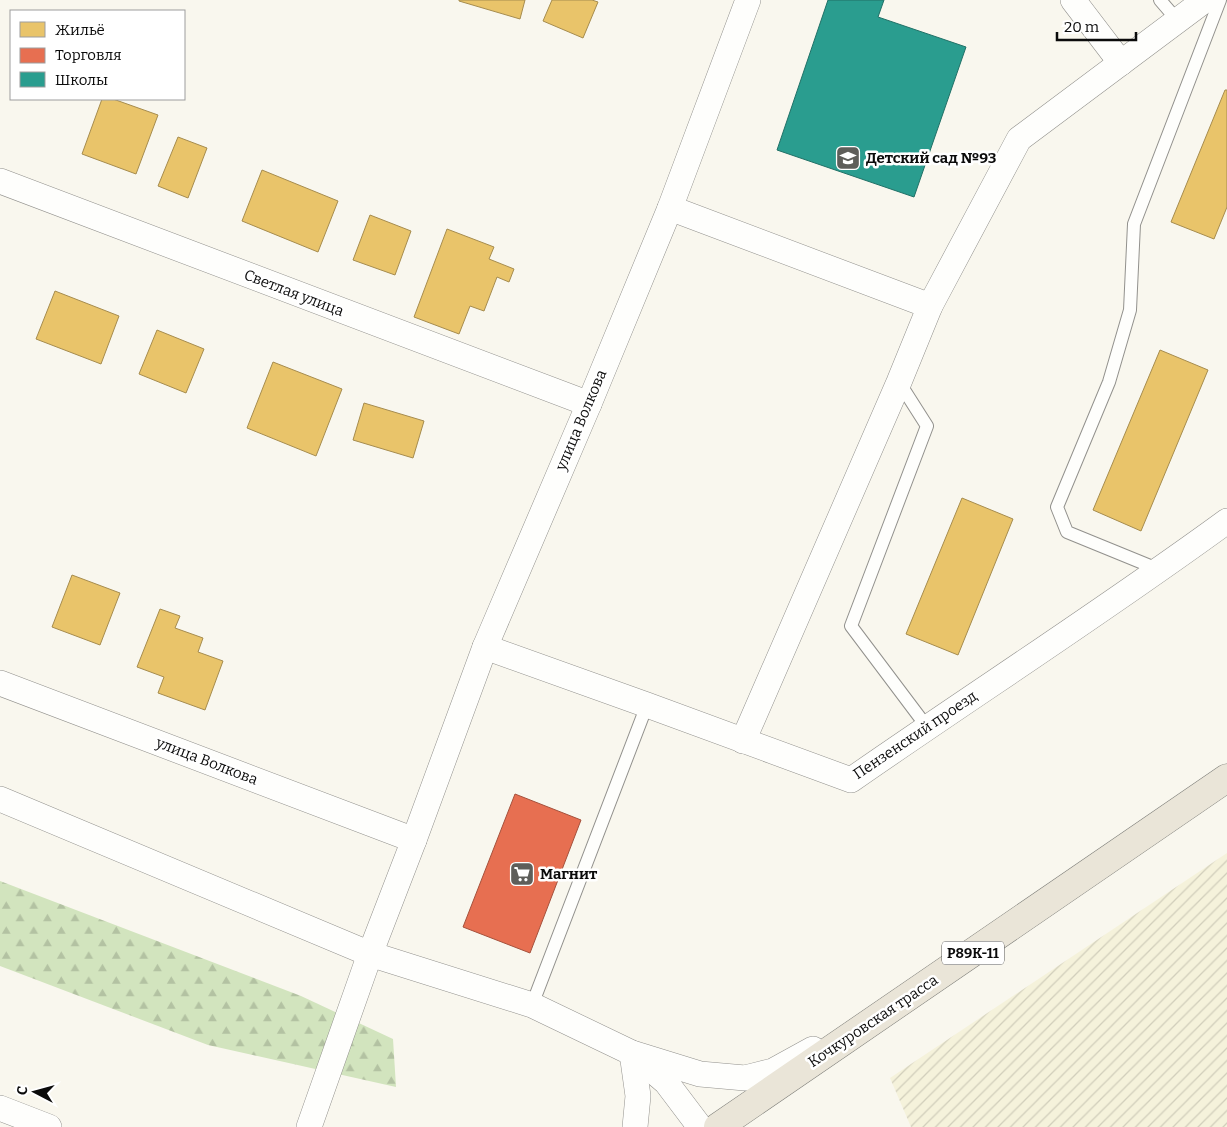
<svg xmlns="http://www.w3.org/2000/svg" width="1227" height="1127" font-family="Bitter,serif">
  <style>
    .farmland { fill: url(#farmland-furrows) }
    .forest { fill: url(#forest-firs) }
    .homes { fill: #e9c46a; stroke: #a68c4e }
    .shops { fill: #e76f51; stroke: #a5513c }
    .schools { fill: #2a9d8f; stroke: #217167 }
    .lines { fill: none; stroke-linecap: round; stroke-linejoin: round }
    .lane-casing { stroke: #92918d; stroke-width: 14 }
    .street-casing { stroke: #92918d; stroke-width: 26 }
    .primary-casing { stroke: #7f7f7a; stroke-width: 29 }
    .lane { stroke: #fefefc; stroke-width: 12 }
    .street { stroke: #fefefc; stroke-width: 25 }
    .primary { stroke: #eae5d8; stroke-width: 28 }
    .labels { text-anchor: middle; stroke-width: 5; stroke-linejoin: round; paint-order: stroke }
    .shield { fill: #fff; stroke: #545454; stroke-width: 1 }
    .shield-label { font-size: 14px; font-weight: bold; fill: #0b0b0b }
    .poi-label { font-size: 15px; font-weight: bold; fill: #0b0b0b; stroke: #fff; text-anchor: start }
    .street-label { font-size: 15px; fill: #0b0b0b; stroke: #fff }
  </style>
  <defs>
    <pattern id="farmland-furrows" width="10" height="10" patternUnits="userSpaceOnUse" patternTransform="scale(1.25)"><rect width="10" height="10" fill="#f5f2db"/><path d="M-1 1l2-2M0 10L10 0M9 11l2-2" fill="none" stroke="#d1cebb"/></pattern>
    <pattern id="forest-firs" width="22" height="20" patternUnits="userSpaceOnUse" patternTransform="scale(1.25)"><rect width="22" height="20" fill="#d2e4be"/><path d="M5 1l3.5 6h-7zM16 11l3.5 6h-7z" fill="#b3c2a2"/></pattern>
  </defs>
  <rect width="100%" height="100%" fill="#f9f7ee"/>
  <polygon class="farmland" points="1227,853 1227,1127 911,1127 890,1078"/>
  <polygon class="forest" points="0,881 301,996 393,1039 396,1087 208,1045 0,966"/>
  <g class="homes">
    <polygon points="459,0 525,0 520,19 459,1"/>
    <polygon points="552,0 592,0 598,2 583,38 543,21"/>
    <polygon points="1225,90 1227,90 1227,207 1214,239 1171,222"/>
    <polygon points="102,99 113,99 158,115 136,174 82,154"/>
    <polygon points="178,137 207,148 188,198 158,186"/>
    <polygon points="262,170 338,201 318,252 242,221"/>
    <polygon points="370,215 411,231 395,275 353,260"/>
    <polygon points="447,229 494,247 489,259 514,269 509,282 497,277 484,311 470,306 459,334 414,317"/>
    <polygon points="55,291 119,316 101,364 36,339"/>
    <polygon points="157,330 204,349 186,393 139,374"/>
    <polygon points="1160,350 1208,370 1141,531 1093,510"/>
    <polygon points="273,362 342,389 316,456 247,428"/>
    <polygon points="364,403 424,421 413,458 353,440"/>
    <polygon points="962,498 1013,519 958,655 906,634"/>
    <polygon points="72,575 120,593 100,645 52,627"/>
    <polygon points="160,609 180,616 175,628 203,638 198,652 223,661 205,710 158,693 164,677 137,667"/>
  </g>
  <polygon class="shops" points="515,794 581,820 530,953 463,927"/>
  <polygon class="schools" points="828,0 884,0 878,17 966,47 914,197 777,150"/>
  <g class="lines">
    <defs>
      <g id="lane">
        <polyline points="1160,0 1178,21"/>
        <polyline points="899,382 927,426 851,626 927,727"/>
        <polyline points="1160,570 1067,532 1057,507 1109,382 1130,310 1134,224 1220,0"/>
        <polyline points="532,1005 647,705"/>
      </g>
      <g id="street">
        <polyline points="1073,0 1121,63"/>
        <polyline points="0,181 589,404"/>
        <polyline points="670,208 930,306"/>
        <path d="M485 647 647 705 851 780C976 693 1104 611 1227 521"/>
        <polyline points="0,683 414,840"/>
        <polyline points="743,741 899,382 930,306 1019,139 1205,0"/>
        <polyline points="0,799 370,954 532,1005 632,1053 700,1074 745,1078 773,1071 813,1049"/>
        <polyline points="632,1053 638,1096 635,1127"/>
        <polyline points="639,1059 666,1082 700,1127"/>
        <polyline points="0,1108 49,1127"/>
        <polyline points="309,1127 370,954 414,840 485,647 589,404 670,208 748,0"/>
      </g>
      <polyline id="primary" points="718,1127 1227,778"/>
    </defs>
    <use href="#lane" class="lane-casing"/>
    <use href="#street" class="street-casing"/>
    <use href="#primary" class="primary-casing"/>
    <use href="#lane" class="lane"/>
    <use href="#street" class="street"/>
    <use href="#primary" class="primary"/>
  </g>
  <defs>
    <symbol id="school-square" viewBox="-11 -11 22 22"><rect x="-9" y="-9" width="18" height="18" rx="4" fill="#5e5e5a" stroke="#fff"/><path d="M0-5L7-2L0 1L-7-2ZM-4 1L0 2.5L4 1V4Q0 6-4 4Z" fill="#fff"/></symbol>
    <symbol id="supermarket-square" viewBox="-11 -11 22 22"><rect x="-9" y="-9" width="18" height="18" rx="4" fill="#5e5e5a" stroke="#fff"/><path d="M-6-5.5h2.5l.6 2H6L4.5 2H-2.5L-4.4-4H-6ZM-1.5 3.2a1.3 1.3 0 1 0 .1 0ZM3 3.2a1.3 1.3 0 1 0 .1 0Z" fill="#fff"/></symbol>
  </defs>
  <g fill-rule="evenodd">
    <use href="#school-square" x="834" y="144" width="28" height="28"/>
    <use href="#supermarket-square" x="508" y="860" width="28" height="28"/>
  </g>
  <g class="labels">
    <rect class="shield" x="942" y="941.5" width="62" height="23" rx="4"/>
    <g class="shield-label">
      <text x="973" y="958">Р89К-11</text>
    </g>
    <g class="poi-label">
      <text x="866" y="163">Детский сад №93</text>
      <text x="540" y="879">Магнит</text>
    </g>
    <g class="street-label">
      <text transform="translate(294 293) rotate(21)" y="5">Светлая улица</text>
      <text transform="translate(581 420) rotate(-67)" y="5">улица Волкова</text>
      <text transform="translate(915 735) rotate(-34)" y="5">Пензенский проезд</text>
      <text transform="translate(207 761) rotate(21)" y="5">улица Волкова</text>
      <text transform="translate(873 1021) rotate(-34)" y="5">Кочкуровская трасса</text>
    </g>
  </g>
  <rect x="10" y="10" width="175" height="90" fill="#ffffff" stroke="#9d9d9d"/>
  <rect x="20" y="22" width="25" height="15" fill="#e9c46a" stroke="#9d9d9d"/>
  <text x="55" y="35" font-size="15" fill="#0b0b0b">Жильё</text>
  <rect x="20" y="48" width="25" height="15" fill="#e76f51" stroke="#9d9d9d"/>
  <text x="55" y="60" font-size="15" fill="#0b0b0b">Торговля</text>
  <rect x="20" y="72" width="25" height="15" fill="#2a9d8f" stroke="#9d9d9d"/>
  <text x="55" y="85" font-size="15" fill="#0b0b0b">Школы</text>
  <g transform="translate(35 1092) rotate(276)" stroke="#ffffff" stroke-width="4" paint-order="stroke">
  <path d="M0-4L9 19L0 12L-9 19Z" fill="#0b0b0b"/>
  <text y="-8" font-size="14" font-weight="bold" text-anchor="middle" fill="#0b0b0b">С</text>
  </g>
  <path d="M1057 32v8h79v-8" fill="none" stroke="#0b0b0b" stroke-width="2.5"/>
  <text x="1064" y="32" font-size="15" fill="#0b0b0b" stroke="#ffffff" stroke-width="4" paint-order="stroke">20 m</text>
</svg>
